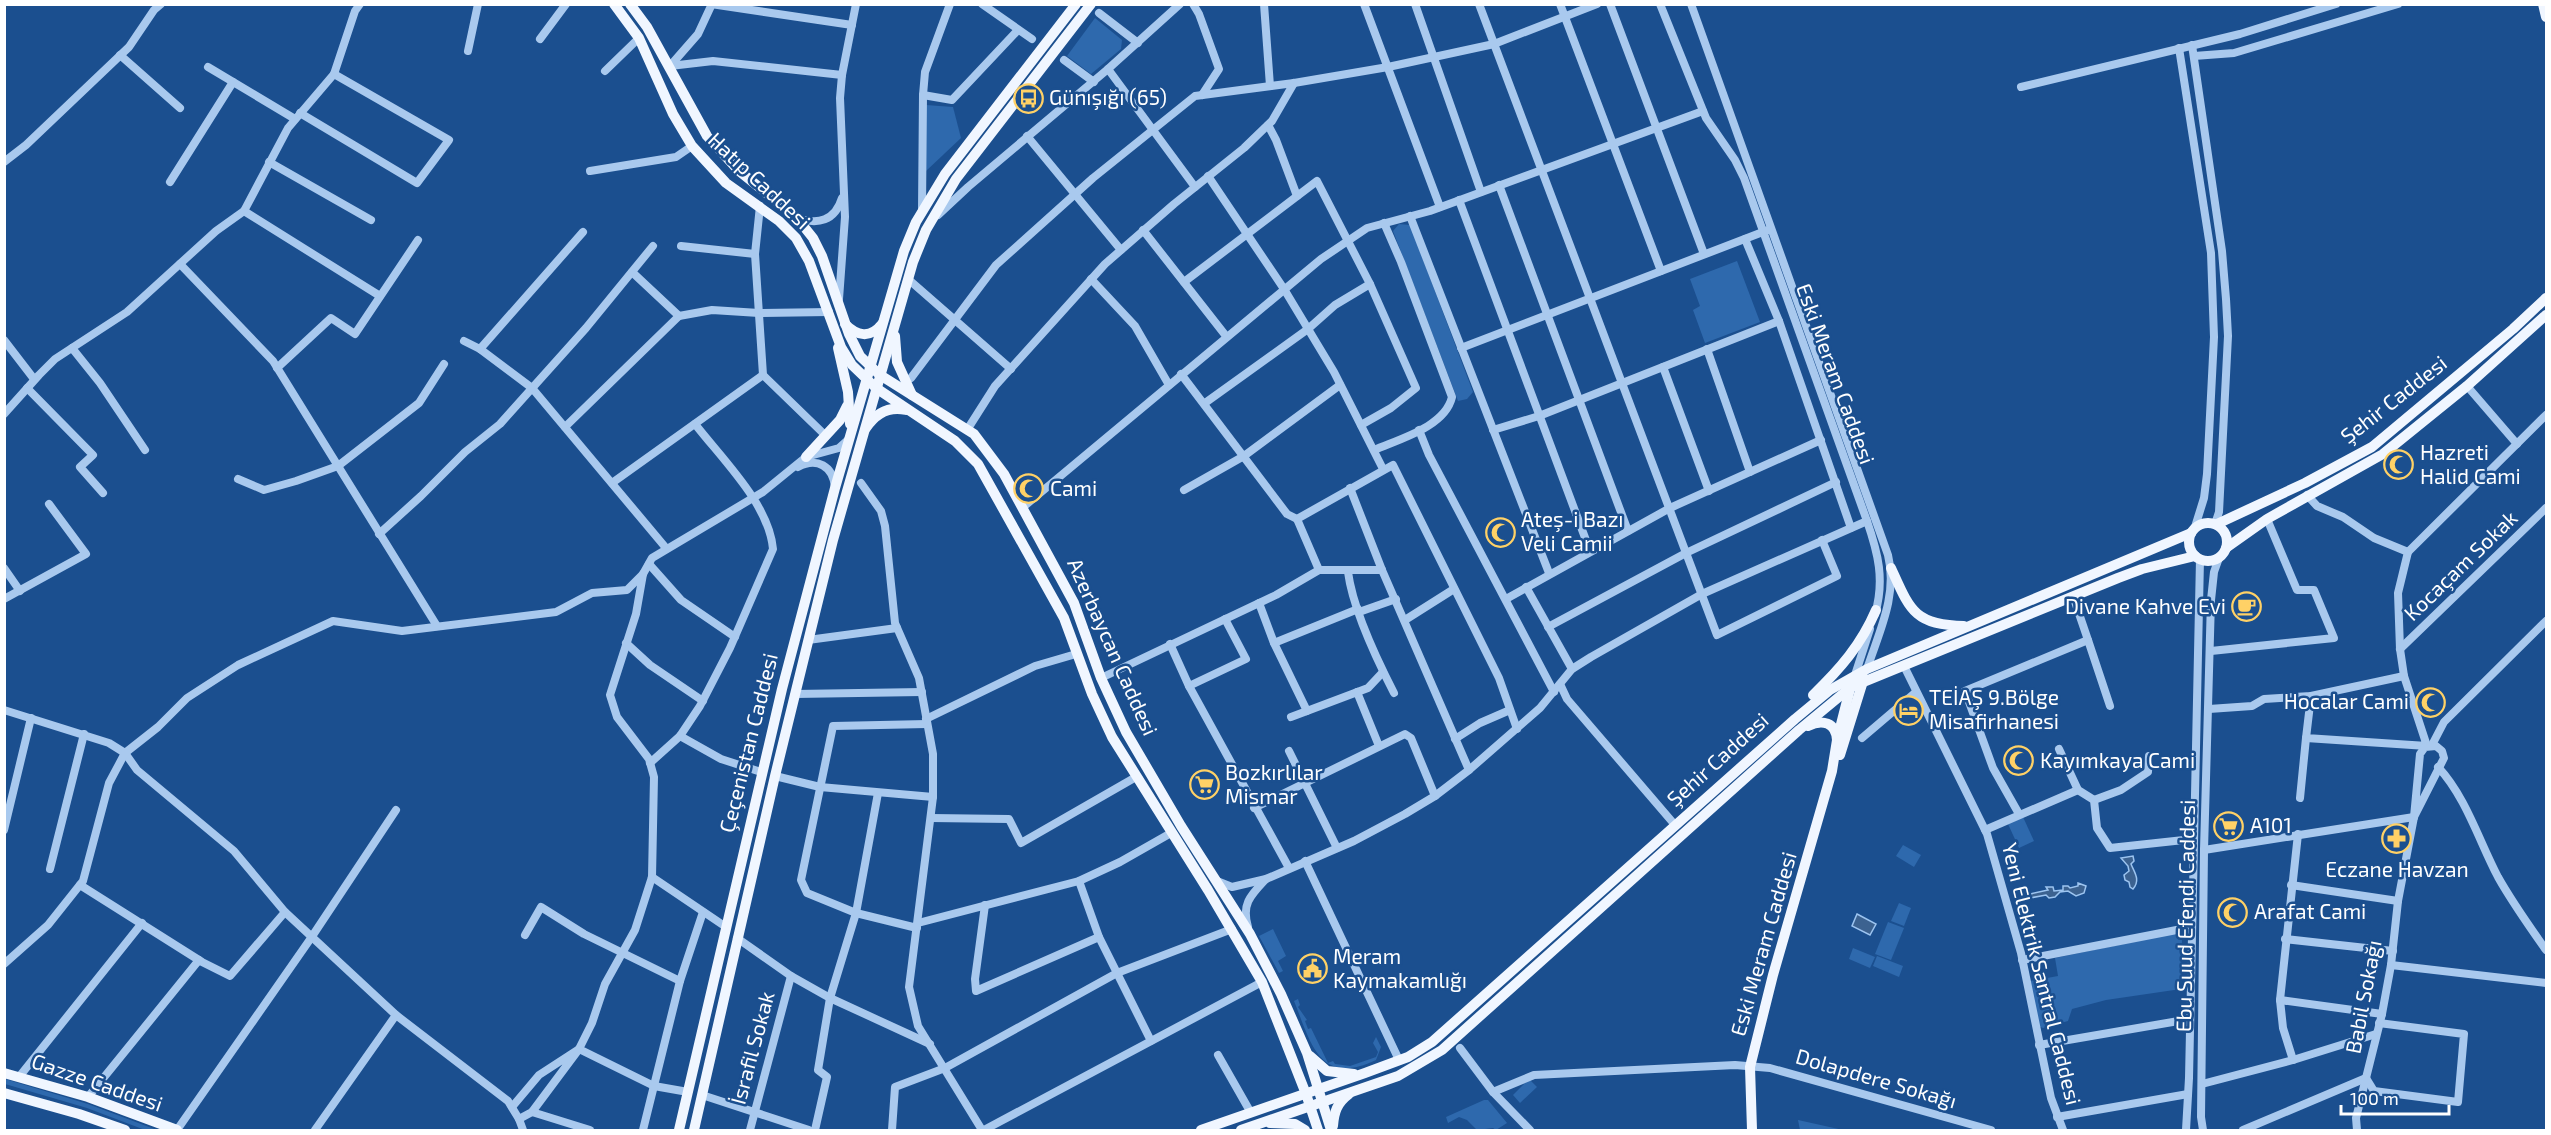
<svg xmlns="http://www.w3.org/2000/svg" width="2551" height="1135" font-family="'Exo 2',sans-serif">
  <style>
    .green { fill: #2e69ad }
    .water { fill: #3c6290; stroke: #9cc4f0; stroke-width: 1.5 }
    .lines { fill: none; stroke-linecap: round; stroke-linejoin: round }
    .minor { stroke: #a9c9ee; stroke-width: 8 }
    .major { stroke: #f0f6ff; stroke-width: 10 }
    .labels { text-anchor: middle; stroke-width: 5; stroke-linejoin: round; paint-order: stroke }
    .poi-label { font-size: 21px; fill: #fff; stroke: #1b4f8f; text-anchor: start }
    .street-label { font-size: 21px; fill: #fff; stroke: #1b4f8f }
  </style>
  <rect width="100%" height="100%" fill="#1b4f8f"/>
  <g class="green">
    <polygon points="1095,18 1122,40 1121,49 1091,74 1067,56"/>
    <polygon points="926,105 953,107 961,138 926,171"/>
    <polygon points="1399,224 1410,225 1473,392 1467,399 1458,401 1393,231"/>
    <polygon points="1737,261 1760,322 1705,343 1693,310 1700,306 1690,279"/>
    <polygon points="2023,817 2034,841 2019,848 2008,824"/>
    <polygon points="1903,845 1921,855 1914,867 1896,856"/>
    <polygon points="1899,903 1911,908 1904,926 1891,921"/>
    <polygon points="1888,922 1904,928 1891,960 1875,954"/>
    <polygon points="1273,929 1286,956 1278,961 1283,971 1279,973 1259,936"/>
    <polygon points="2177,933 2182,938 2181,989 2106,1000 2072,1009 2068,1021 2043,1028 2038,1026 2030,981 2058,976 2055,958"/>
    <polygon points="1853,948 1875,957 1870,968 1849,959"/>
    <polygon points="1877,956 1903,966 1899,977 1873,966"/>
    <path d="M1298 999 1300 1005 1298 1007 1307 1020 1305 1021 1308 1029 1311 1028 1328 1063 1333 1061 1335 1064 1350 1066 1376 1057 1378 1052 1373 1043 1376 1037 1381 1047 1376 1060C1319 1087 1311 1043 1294 1001Z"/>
    <polygon points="5,1079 88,1104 157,1130 145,1130 87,1108 5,1084"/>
    <polygon points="1529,1079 1537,1087 1520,1103 1513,1095"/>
    <polygon points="1484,1100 1488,1100 1507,1123 1496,1130 1493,1128 1477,1130 1467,1120 1459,1117 1448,1123 1446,1117"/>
    <polygon points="1798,1120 1843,1130 1800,1130"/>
  </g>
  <g class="water">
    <path d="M2133 856 2134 861 2131 864C2134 872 2141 880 2133 889L2130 887 2129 882 2125 880 2124 875 2129 871 2128 866 2121 858Z"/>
    <polygon points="2078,883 2086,886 2084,893 2076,896 2068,891 2060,892 2055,897 2049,898 2046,895 2030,898 2030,894 2048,890 2046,887 2053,887 2054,891 2063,890 2063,886 2068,886 2070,888 2078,886"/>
    <polygon points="1857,914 1876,924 1870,935 1852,926"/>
  </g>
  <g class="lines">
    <g class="minor">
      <polyline points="711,4 852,25"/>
      <polyline points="982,4 1032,39"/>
      <polyline points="1193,4 1199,14 1219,69 1202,95"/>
      <polyline points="1264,4 1270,86"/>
      <polyline points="1364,4 1440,207"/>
      <polyline points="1415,4 1481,192"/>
      <polyline points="1479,4 1717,635 1837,576 1822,540"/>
      <polyline points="1560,4 1661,271"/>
      <polyline points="1610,4 1704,254"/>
      <path d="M1660 4 1706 118 1735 160 1744 178 1867 521C1878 553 1885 580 1875 614"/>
      <path d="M1691 4 1888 555C1898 595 1879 632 1867 669"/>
      <polyline points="1099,13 1138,43"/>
      <polyline points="540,39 566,4"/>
      <polyline points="2192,45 2222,251 2226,299 2228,336 2219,512 2215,524"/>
      <polyline points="2179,48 2211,253 2214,337 2207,474 2204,498 2195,527"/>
      <polyline points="468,51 478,4"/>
      <polyline points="120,55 180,108"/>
      <polyline points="2194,56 2234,53 2398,4"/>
      <polyline points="1064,60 1094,82"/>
      <polyline points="670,66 713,61 842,75"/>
      <polyline points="670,66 698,34 711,6"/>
      <polyline points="208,67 295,119"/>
      <polyline points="1108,69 1195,187"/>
      <polyline points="605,71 639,38"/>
      <polyline points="2021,87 2240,34 2336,4"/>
      <polyline points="923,95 952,100 1018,30"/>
      <polyline points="300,113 417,183 449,140 334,74"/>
      <polyline points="1268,125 1276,140 1297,196"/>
      <polyline points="1027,136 1121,250"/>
      <polyline points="4,162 26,145 129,47 154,10 161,4"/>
      <polyline points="269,162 371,220"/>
      <polyline points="590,171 676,157 692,146"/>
      <polyline points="1208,176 1284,289 1334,372 1383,469"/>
      <polyline points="170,182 233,82"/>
      <polyline points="1499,185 1628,531"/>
      <polyline points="1459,200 1590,551"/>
      <polyline points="760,206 755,254 763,375 826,436"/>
      <polyline points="922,210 923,95 925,72 950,4"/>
      <polyline points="244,211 380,296"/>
      <polyline points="938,215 968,187 1108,69 1180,4"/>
      <polyline points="1410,216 1549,573"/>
      <path d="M797 218C818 225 835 221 842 198"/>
      <polyline points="1143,230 1226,336"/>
      <polyline points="1745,239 1779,321 1851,528"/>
      <polyline points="681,246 755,254"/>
      <polyline points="180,264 273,361 437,626"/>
      <polyline points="632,272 679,316"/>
      <polyline points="908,279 1011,369"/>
      <polyline points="1091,279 1135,326 1169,385"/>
      <polyline points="1184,282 1317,181 1370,284 1416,388 1391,408 1361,425"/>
      <polyline points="839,299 845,217 840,98 842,75 856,4"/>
      <polyline points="4,340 34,379"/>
      <polyline points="464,341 480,349 532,388 666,548"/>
      <polyline points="72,348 100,383 145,450"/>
      <polyline points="1461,348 1768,230"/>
      <polyline points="480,349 583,232"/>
      <polyline points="1707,349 1750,472"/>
      <polyline points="1663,367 1709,491"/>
      <polyline points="277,368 331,318 355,334 418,240"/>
      <polyline points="1181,374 1287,514 1297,519 1393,465 1499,678 1517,729"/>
      <polyline points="911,378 996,265 1093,178 1195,96 1294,83 1388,67 1494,44 1597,4"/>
      <polyline points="2467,386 2517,444"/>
      <polyline points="27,388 93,455 80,467 103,493"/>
      <polyline points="1205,403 1308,329 1335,305 1370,284"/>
      <polyline points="4,414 39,375 55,359 127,312 216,231 244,211 288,128 334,74 355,11 360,4"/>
      <polyline points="565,427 679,316 712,310 759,313 829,312"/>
      <polyline points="967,430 995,386 1105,264 1174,204 1244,148 1272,121 1294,83"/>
      <polyline points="1419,430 1429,455 1554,692"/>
      <polyline points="1493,430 1539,416 1779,321"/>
      <path d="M1374 450C1399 439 1445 427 1452 397L1401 262 1384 223"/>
      <path d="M798 467C817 457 833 466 835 487"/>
      <polyline points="238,479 264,490 296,481 338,466 419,403 444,364"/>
      <polyline points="612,483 763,375"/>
      <polyline points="861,483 881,511 885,526 895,623 919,678 933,754 933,797 909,987 918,1026 982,1130"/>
      <polyline points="1350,488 1382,570 1469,770"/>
      <polyline points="1184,490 1244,456 1340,385"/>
      <polyline points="2307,495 2317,506 2343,517 2374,538 2408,552 2398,593 2400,649 2404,676 2427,746 2306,738 2311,696"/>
      <polyline points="1022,508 1321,259 1367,228 1430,211 1703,111"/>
      <polyline points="1297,519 1319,570"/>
      <polyline points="379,534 421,496 465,452 500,424 586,328 653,246"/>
      <polyline points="2408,552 2546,415"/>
      <polyline points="649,564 681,600 735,637"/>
      <polyline points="4,568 20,591"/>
      <path d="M1348 572C1353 610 1376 658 1394 693"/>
      <polyline points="643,574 636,614 610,695 617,717 649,759 654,777 652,877 635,930 605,984 592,1023 579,1049 654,1086 688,1092"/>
      <polyline points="1526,587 1572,669"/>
      <polyline points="4,599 86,554 49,504"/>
      <polyline points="1506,599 1670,508 1821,440"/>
      <polyline points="1259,603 1274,643 1307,711"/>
      <polyline points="1359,612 1396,599"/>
      <polyline points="1405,620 1454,589"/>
      <polyline points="1548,627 1686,553 1836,482"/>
      <polyline points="808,640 897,628"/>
      <polyline points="2088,640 2110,706"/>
      <polyline points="626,643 650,665 703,701"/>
      <polyline points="1274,643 1358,609"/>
      <polyline points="1170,644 1189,686 1246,659 1225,619"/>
      <polyline points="2400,649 2546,508"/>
      <polyline points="2211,651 2334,638 2314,590 2297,590 2267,519"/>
      <polyline points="1904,666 1987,834 2021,953 2051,1098 2063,1130"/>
      <polyline points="1855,675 1870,629"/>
      <polyline points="1101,678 1276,595 1319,570 1382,570"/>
      <polyline points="1560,684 1567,699 1675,825"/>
      <polyline points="1189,686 1289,868"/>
      <polyline points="1357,692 1379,746"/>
      <polyline points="795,694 922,692"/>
      <polyline points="2209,709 2252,706 2264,699 2311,696 2404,676"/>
      <polyline points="4,710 109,743 125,753 137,770 234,851 285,912 396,1015 508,1101 519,1119 523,1130"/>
      <polyline points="1291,717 1368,688 1383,672"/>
      <polyline points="926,719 1035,666 1076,654"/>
      <polyline points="680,736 721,759 761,772"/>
      <polyline points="1862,738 1916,692"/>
      <polyline points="1455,739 1480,723 1510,710"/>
      <polyline points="2432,745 2444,722 2546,621"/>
      <polyline points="2059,749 2078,790 2094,800 2097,828 2110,848 2193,839"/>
      <polyline points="1289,751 1337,848"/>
      <path d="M650 763 680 736 700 706 730 648 773 549C769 504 722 459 695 424"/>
      <path d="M2438 767C2466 797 2479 841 2498 877 2512 902 2529 926 2546 950"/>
      <polyline points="775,776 820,787 933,797"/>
      <polyline points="2300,798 2306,738"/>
      <polyline points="2094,800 2121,790 2148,772 2149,756"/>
      <polyline points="1254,808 1405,734 1411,738 1435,796"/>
      <polyline points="2019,814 1993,768 1965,691 2088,640 2073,596"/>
      <polyline points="931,818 1009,819 1021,843 1136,777"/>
      <polyline points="4,830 31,718"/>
      <polyline points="1985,830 2078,790"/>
      <polyline points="2204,850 2414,817"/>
      <polyline points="1305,861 1399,1060"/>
      <polyline points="50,869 84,734"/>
      <polyline points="652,877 726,927"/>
      <polyline points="1079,881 1099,937 1151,1041"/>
      <polyline points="1217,881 1232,887 1266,879 1354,841 1405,814 1435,796 1469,770 1540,708 1572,669 1591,657 1702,594 1867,521"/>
      <polyline points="80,885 202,962 230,976 285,912"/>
      <polyline points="2291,885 2398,901"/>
      <polyline points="985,905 975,979 976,991 1099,937"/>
      <polyline points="918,923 1079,881 1120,862 1171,833"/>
      <path d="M1248 927C1241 904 1251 895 1266 879"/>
      <polyline points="917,928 856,913 807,893 801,880 833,726 927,724"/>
      <polyline points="525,935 541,907 584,934 680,981"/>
      <polyline points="737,938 791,976 830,998 930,1044"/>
      <polyline points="2285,939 2393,951"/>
      <polyline points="2022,960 2192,927"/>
      <polyline points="4,964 48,925 83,881 109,783 125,753 158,727 187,698 238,665 333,621 402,631 556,612 592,593 627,590 643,574 652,558 763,492 806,457 839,448 849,439"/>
      <polyline points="2391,965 2546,983"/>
      <polyline points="2280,1000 2382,1014"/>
      <polyline points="2039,1045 2190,1019"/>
      <polyline points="1460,1048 1493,1092 1530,1130"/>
      <polyline points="1218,1055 1251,1113"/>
      <polyline points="2293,1060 2283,1028 2280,1000 2298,834"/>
      <polyline points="19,1077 142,923"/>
      <polyline points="2202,1084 2293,1060 2376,1034"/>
      <polyline points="1493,1092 1534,1075 1735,1065 1770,1068 1991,1130"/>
      <polyline points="702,1095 809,1130"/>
      <polyline points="88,1097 199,960"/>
      <polyline points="512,1107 539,1075 579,1049 532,1112 519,1119"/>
      <polyline points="532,1112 590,1130"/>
      <polyline points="2057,1117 2188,1094"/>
      <polyline points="177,1130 311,938 396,810"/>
      <polyline points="315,1130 396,1015"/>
      <polyline points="643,1130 680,981 703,912"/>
      <polyline points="750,1130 791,976"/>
      <polyline points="815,1130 827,1077 818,1070 830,998 856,913 878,793"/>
      <polyline points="892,1130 895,1087 945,1068 1117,973 1232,929"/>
      <polyline points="984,1130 1262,982"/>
      <polyline points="2186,1130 2189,1078 2200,559"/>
      <polyline points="2203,1130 2201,1117 2204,850 2211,600 2214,572 2219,558"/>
      <polyline points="2243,1130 2366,1078 2374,1091 2458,1102 2464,1034 2379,1023"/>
      <polyline points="2357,1130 2356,1118 2382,1014 2391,965 2398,901 2414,817 2444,758 2442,751 2436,746 2425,747 2420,754 2414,817"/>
    </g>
    <g class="major">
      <polyline points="614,4 639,38 673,114 692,146 726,183 779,221 796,238 809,261 841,347 852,365 876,388 955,441 978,464 1064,618 1092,694 1112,737 1208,890 1262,982 1306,1094 1318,1130"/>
      <polyline points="630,4 647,27 707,136 738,170 797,218 813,238 822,256 849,334 860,356 880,375 974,434 1004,474 1074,603 1101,678 1126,732 1181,826 1250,934 1281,994 1307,1053 1331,1130"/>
      <polyline points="2543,4 2546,17"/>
      <path d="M845 324C857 336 870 339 882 324"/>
      <polyline points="895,336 897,362 912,395"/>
      <polyline points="838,348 848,392 850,424"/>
      <path d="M866 428C876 413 889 406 906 410"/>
      <polyline points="806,457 840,420 847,406"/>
      <circle cx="2208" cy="542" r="19"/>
      <polyline points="2217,524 2305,483 2372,447 2513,329 2546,298"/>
      <polyline points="2226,548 2267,519 2383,454 2467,386 2546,315"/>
      <path d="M1891 568C1910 610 1914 625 1964 626"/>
      <path d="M1813 695C1840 669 1861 645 1876 610"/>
      <path d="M1808 726C1822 719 1836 722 1837 740"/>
      <polyline points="1840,755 1864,678"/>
      <polyline points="1310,1056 1327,1071 1354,1074"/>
      <polyline points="4,1073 88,1097 177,1130"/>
      <polyline points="4,1093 79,1114 125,1130"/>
      <polyline points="1270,1123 1295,1124 1305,1130"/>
      <path d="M1333 1126C1334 1112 1337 1103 1349 1094"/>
      <polyline points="679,1130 782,689 835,488 904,251 916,222 945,174 1076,4"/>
      <polyline points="694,1130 775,776 833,540 913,262 926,230 956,179 1091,4"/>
      <polyline points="1201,1130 1365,1073 1408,1057 1432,1042 1795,719 1830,690 1867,669 2191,533"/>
      <polyline points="1241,1130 1398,1076 1442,1050 1799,730 1851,687 2118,578 2142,569 2195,556"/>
      <polyline points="1752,1130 1750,1067 1773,975 1832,771 1837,740 1851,685"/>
    </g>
  </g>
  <defs>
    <symbol id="bus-ring" viewBox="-11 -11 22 22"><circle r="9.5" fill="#1b4f8f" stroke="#ffd166" stroke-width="1.5"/><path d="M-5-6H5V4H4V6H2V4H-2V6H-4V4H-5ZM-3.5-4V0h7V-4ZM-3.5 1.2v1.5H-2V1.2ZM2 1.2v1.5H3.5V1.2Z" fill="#ffd166"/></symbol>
    <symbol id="mosque-ring" viewBox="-11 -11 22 22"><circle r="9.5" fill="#1b4f8f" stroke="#ffd166" stroke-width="1.5"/><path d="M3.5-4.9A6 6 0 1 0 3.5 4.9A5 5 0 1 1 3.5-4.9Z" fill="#ffd166"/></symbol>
    <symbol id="cafe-ring" viewBox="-11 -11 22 22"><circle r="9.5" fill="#1b4f8f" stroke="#ffd166" stroke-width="1.5"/><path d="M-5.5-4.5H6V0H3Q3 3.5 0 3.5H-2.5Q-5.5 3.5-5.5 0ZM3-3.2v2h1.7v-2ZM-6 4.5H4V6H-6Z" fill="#ffd166"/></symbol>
    <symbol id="hotel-ring" viewBox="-11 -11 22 22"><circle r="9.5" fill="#1b4f8f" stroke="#ffd166" stroke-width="1.5"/><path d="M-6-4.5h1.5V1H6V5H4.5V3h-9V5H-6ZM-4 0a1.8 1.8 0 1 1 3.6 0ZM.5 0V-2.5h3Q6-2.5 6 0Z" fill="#ffd166"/></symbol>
    <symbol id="supermarket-ring" viewBox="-11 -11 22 22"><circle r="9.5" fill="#1b4f8f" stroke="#ffd166" stroke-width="1.5"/><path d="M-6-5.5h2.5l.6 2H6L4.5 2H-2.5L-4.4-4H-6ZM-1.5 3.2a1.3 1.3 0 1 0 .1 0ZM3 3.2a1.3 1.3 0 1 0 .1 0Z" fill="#ffd166"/></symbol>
    <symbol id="pharmacy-ring" viewBox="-11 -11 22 22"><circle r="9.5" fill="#1b4f8f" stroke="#ffd166" stroke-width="1.5"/><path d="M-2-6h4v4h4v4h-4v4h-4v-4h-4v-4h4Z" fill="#ffd166"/></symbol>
    <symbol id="civic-ring" viewBox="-11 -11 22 22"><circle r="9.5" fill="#1b4f8f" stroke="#ffd166" stroke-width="1.5"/><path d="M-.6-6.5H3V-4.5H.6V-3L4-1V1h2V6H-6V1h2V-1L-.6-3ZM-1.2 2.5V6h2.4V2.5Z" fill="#ffd166"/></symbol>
  </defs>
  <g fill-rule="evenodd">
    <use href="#bus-ring" x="1012" y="82" width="33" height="33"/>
    <use href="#mosque-ring" x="2382" y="448" width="33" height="33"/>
    <use href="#mosque-ring" x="1012" y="472" width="33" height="33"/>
    <use href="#mosque-ring" x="1484" y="516" width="33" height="33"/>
    <use href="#cafe-ring" x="2230" y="590" width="33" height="33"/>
    <use href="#mosque-ring" x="2414" y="686" width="33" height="33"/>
    <use href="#hotel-ring" x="1892" y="694" width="33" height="33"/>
    <use href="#mosque-ring" x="2002" y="744" width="33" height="33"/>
    <use href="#supermarket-ring" x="1188" y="768" width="33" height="33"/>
    <use href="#supermarket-ring" x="2212" y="810" width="33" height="33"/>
    <use href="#pharmacy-ring" x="2380" y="822" width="33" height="33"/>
    <use href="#mosque-ring" x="2216" y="896" width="33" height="33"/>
    <use href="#civic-ring" x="1296" y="952" width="33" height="33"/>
  </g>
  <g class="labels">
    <g class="poi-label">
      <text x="1049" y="105">Günışığı (65)</text>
      <text x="2420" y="460">Hazreti<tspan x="2420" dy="24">Halid Cami</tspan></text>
      <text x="1050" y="496">Cami</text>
      <text x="1521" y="527">Ateş-i Bazı<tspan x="1521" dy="24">Veli Camii</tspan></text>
      <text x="2226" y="614" text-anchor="end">Divane Kahve Evi</text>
      <text x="1929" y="705">TEİAŞ 9.Bölge<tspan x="1929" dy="24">Misafirhanesi</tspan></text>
      <text x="2409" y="709" text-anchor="end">Hocalar Cami</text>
      <text x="2040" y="768">Kayımkaya Cami</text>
      <text x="1225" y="780">Bozkırlılar<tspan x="1225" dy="24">Mismar</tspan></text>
      <text x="2250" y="833">A101</text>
      <text x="2397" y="877" text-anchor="middle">Eczane Havzan</text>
      <text x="2254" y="919">Arafat Cami</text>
      <text x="1333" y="964">Meram<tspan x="1333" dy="24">Kaymakamlığı</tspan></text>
    </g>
    <g class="street-label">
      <text transform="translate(759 181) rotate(43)" y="7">Hatıp Caddesi</text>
      <text transform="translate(1835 374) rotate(70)" y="7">Eski Meram Caddesi</text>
      <text transform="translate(2394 400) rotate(-38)" y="7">Şehir Caddesi</text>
      <text transform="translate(2461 566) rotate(-44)" y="7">Kocaçam Sokak</text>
      <text transform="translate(1112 647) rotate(66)" y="7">Azerbaycan Caddesi</text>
      <text transform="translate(749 743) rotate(-76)" y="7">Çeçenistan Caddesi</text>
      <text transform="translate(1718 760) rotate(-42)" y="7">Şehir Caddesi</text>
      <text transform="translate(2186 916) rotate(-89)" y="7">Ebu Suud Efendi Caddesi</text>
      <text transform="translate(1764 944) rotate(-74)" y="7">Eski Meram Caddesi</text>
      <text transform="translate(2041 974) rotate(76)" y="7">Yeni Elektrik Santral Caddesi</text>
      <text transform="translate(2364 997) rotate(-79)" y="7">Babil Sokağı</text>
      <text transform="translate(753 1048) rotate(-75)" y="7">İsrafil Sokak</text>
      <text transform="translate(1876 1079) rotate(16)" y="7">Dolapdere Sokağı</text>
      <text transform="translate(97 1083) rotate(19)" y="7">Gazze Caddesi</text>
    </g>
  </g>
  <rect width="2551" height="1135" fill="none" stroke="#ffffff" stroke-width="12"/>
  <path d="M2341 1105v9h108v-9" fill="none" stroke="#ffffff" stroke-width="3"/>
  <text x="2350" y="1105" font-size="18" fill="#ffffff" stroke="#1b4f8f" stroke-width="4.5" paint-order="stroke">100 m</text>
</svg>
